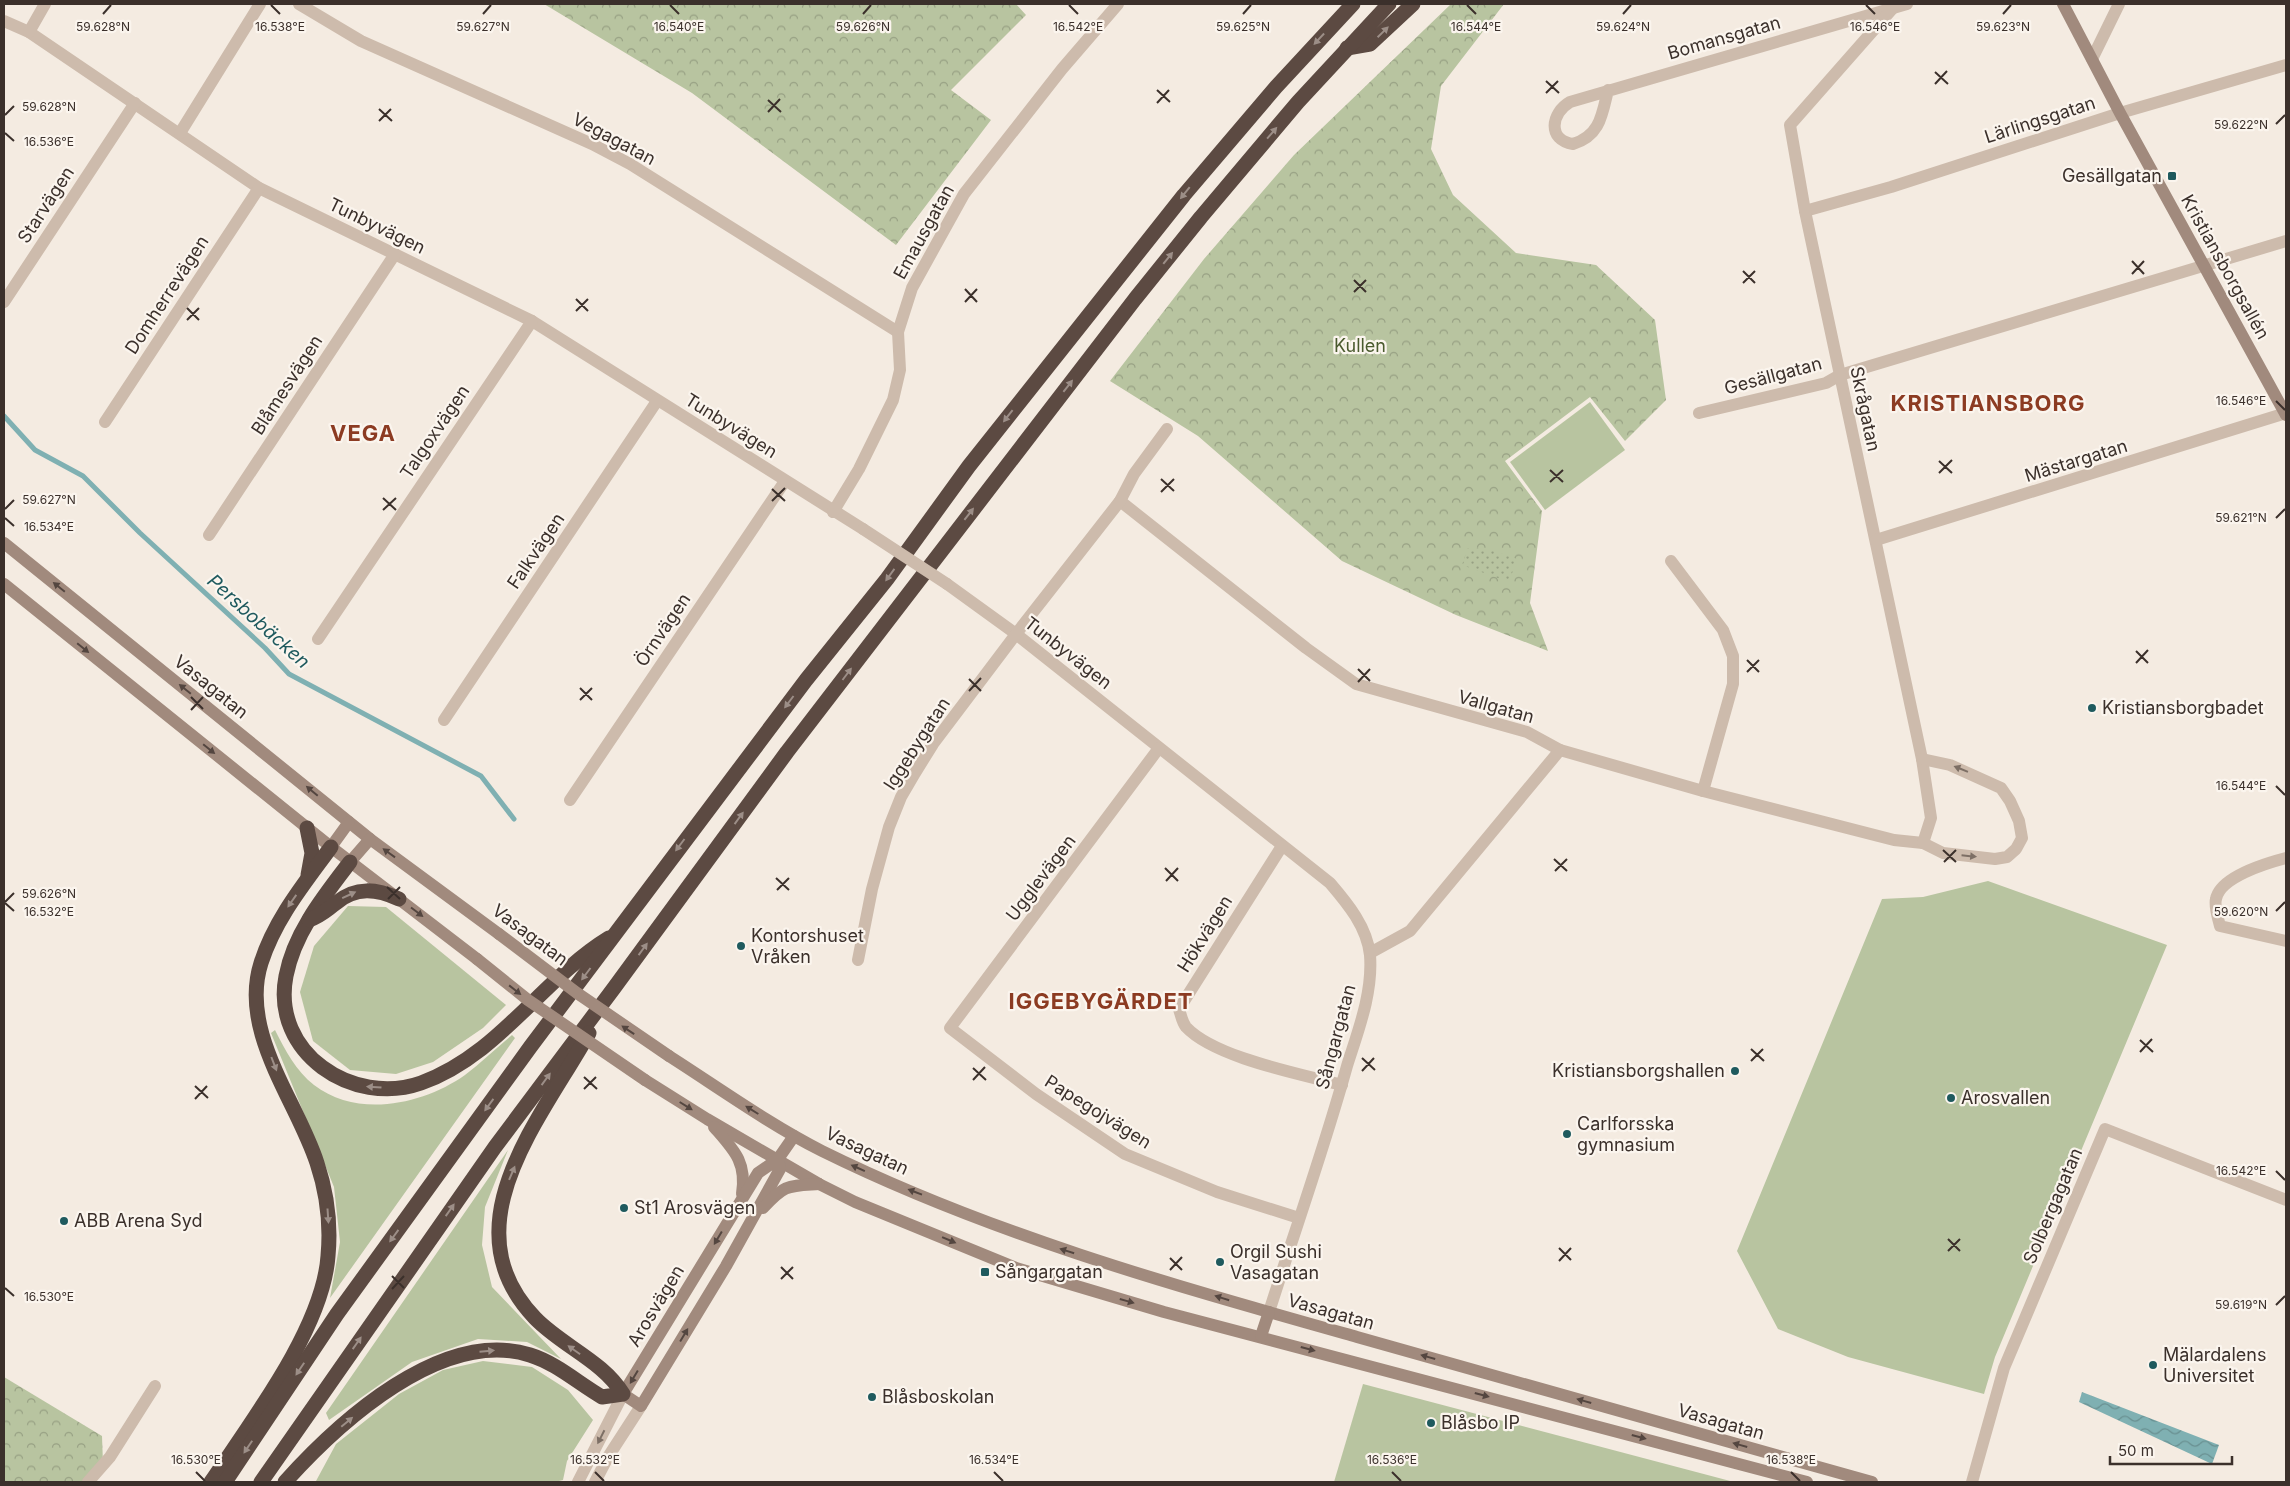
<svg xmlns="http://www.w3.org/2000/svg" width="2290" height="1486" font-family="Inter,sans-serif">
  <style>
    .grass { fill: #b8c4a0 }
    .forest { fill: url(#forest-crowns) }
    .park { fill: url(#park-dots) }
    .water { fill: url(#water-waves) }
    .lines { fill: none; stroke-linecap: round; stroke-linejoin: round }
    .stream { stroke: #7fb0b2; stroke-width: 5 }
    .street { stroke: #cdbbac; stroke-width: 12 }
    .secondary { stroke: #a18a7d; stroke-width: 12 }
    .highway { stroke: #5c4a42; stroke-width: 15 }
    .street-bridge { stroke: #cdbbac; stroke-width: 12 }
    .secondary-bridge { stroke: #a18a7d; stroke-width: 12 }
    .oneway { fill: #9c8e87 }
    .oneway2 { fill: #544640 }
    .oneway3 { fill: #7d6f65 }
    .ticks { fill: none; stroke: #3b302b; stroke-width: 2 }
    .poi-dot { fill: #1f5a5e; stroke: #fbf5ee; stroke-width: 2 }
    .labels { text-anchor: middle; stroke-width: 4.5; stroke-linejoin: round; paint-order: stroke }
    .street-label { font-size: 18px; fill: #3b302b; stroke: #fbf5ee }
    .poi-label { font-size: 18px; fill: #3b302b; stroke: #fbf5ee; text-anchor: start }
    .park-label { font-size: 18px; fill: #4a5a2e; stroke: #fbf5ee }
    .water-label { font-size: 19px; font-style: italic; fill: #1f5a5e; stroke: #fbf5ee }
    .district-label { font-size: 22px; font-weight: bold; letter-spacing: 1px; fill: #8c3b22; stroke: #fbf5ee }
    .ticks-label { font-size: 12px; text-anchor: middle; fill: #3b302b; stroke: #fbf5ee; stroke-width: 4.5; stroke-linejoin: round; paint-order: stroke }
  </style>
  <defs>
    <pattern id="forest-crowns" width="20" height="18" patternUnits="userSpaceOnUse" patternTransform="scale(1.25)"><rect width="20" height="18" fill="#b8c4a0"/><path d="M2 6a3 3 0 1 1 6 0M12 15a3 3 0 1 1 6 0" fill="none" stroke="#97a083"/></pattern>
    <pattern id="park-dots" width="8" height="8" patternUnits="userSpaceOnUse" patternTransform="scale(1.25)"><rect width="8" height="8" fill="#b8c4a0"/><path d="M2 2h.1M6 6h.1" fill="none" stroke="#97a083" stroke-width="1.8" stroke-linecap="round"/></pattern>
    <pattern id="water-waves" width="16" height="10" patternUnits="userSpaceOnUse" patternTransform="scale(1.25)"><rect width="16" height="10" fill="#7fb0b2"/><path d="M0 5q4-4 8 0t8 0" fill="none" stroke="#699091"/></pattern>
  </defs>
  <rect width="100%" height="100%" fill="#f4ebe1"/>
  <g class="grass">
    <polygon points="1590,402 1625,450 1545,510 1510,462"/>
    <polygon points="1988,881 2167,945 1995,1357 1984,1394 1848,1357 1778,1329 1737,1251 1882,899 1923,897"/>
    <polygon points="348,906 386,907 506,1005 483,1028 433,1062 396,1074 350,1070 313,1041 300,992 314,946"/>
    <path d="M275 1030C285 1050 296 1071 314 1085 358 1119 424 1104 465 1075 481 1063 496 1048 512 1035L515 1038 330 1298 340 1242 334 1187 271 1033Z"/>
    <polygon points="508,1150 485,1207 482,1245 492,1287 561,1359 527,1342 478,1339 412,1362 329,1420 326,1413"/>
    <polygon points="483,1361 532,1367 568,1390 593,1420 567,1461 563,1480 555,1482 316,1481 336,1444 399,1394 443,1370"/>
    <polygon points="1363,1384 1734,1482 1334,1482"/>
  </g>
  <g class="forest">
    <polygon points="544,4 1016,4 1026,15 951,90 991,120 896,245 692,93"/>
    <polygon points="1451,4 1504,4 1441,86 1431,149 1453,195 1516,253 1596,265 1655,320 1666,400 1625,441 1590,397 1505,461 1542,511 1530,603 1548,651 1456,615 1342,561 1198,436 1110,381 1204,259 1294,155"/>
    <polygon points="4,1377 102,1436 103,1464 84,1482 4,1482"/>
  </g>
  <polygon class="park" points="1468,548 1488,549 1517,559 1509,582 1462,565"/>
  <polygon class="water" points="2082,1392 2219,1445 2212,1464 2079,1402"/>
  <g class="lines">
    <polyline class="stream" points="4,416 35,450 83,476 140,533 265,648 289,674 481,776 514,819"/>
    <g class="street">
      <polyline points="299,4 361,41 592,144 630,164 898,332"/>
      <polyline points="4,21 29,32 259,188 532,321 863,529"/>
      <polyline points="29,32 45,4"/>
      <polyline points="2092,59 2119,4"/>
      <path d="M1608 90C1602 115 1600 136 1573 144 1547 140 1551 113 1570 102L1907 4"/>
      <polyline points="180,133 260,4"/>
      <polyline points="1805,211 1891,187 2120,113 2286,65"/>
      <polyline points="4,302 135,103"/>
      <polyline points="1699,413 1826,383 1840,375 2286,241"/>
      <polyline points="105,422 259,188"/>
      <polyline points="1120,501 1306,648 1356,684 1527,732 1560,750 1703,791 1894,840 1923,843 1931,818 1922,759 1805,211 1790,125 1893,8"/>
      <polyline points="833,512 859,469 893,400 900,370 898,332 912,288 964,194 1062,69 1118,4"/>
      <polyline points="209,535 395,254"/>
      <polyline points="1876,540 2286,413"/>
      <polyline points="1671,561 1723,630 1733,656 1733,684 1703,791"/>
      <path d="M947 584 1016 634 1330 883C1348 904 1367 927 1370 955 1373 993 1358 1031 1347 1066 1324 1149 1295 1230 1269 1312"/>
      <polyline points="318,639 532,321"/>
      <polyline points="444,720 657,401"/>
      <polyline points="1159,748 950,1028 1036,1094 1125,1154 1217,1192 1299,1218"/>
      <polyline points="1922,759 1950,765 2001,788 2010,801 2019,821 2022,838 2016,849 2007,857 1995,859 1943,853 1923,843"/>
      <polyline points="570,800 785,481"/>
      <path d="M1282 846 1179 1009C1181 1015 1182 1022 1186 1027 1215 1058 1301 1074 1342 1085"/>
      <path d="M2286 858C2267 863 2220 877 2216 899 2214 906 2218 918 2220 926L2286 941"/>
      <polyline points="1370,953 1410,931 1560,750"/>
      <polyline points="858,960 872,889 889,827 901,797 915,773 933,744 1016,634 1120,501 1134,474 1167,429"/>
      <polyline points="88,1482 110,1457 155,1386"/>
      <polyline points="578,1482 623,1394"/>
      <polyline points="595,1482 608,1457 641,1406"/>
      <polyline points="1972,1482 2004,1368 2105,1129 2286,1200"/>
    </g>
    <g class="secondary">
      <polyline points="2063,4 2120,113 2286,415"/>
      <polyline points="4,543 370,839 499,934"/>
      <polyline points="4,584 331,847 477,959"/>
      <polyline points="331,847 349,822"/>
      <polyline points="350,862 370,839"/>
      <path d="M669 1056C719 1088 769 1124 822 1151 992 1235 1176 1286 1357 1337 1528 1385 1700 1434 1872 1482"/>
      <polyline points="645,1080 707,1119 819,1184 855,1202 1016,1268 1164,1312 1807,1482"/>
      <path d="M714 1127C734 1150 747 1162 742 1194"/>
      <polyline points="778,1159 780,1169 726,1266 641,1406 623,1394 758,1173 778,1159 794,1136"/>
      <path d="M763 1208C785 1184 788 1186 819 1184"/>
      <polyline points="1261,1336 1269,1312"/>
    </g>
    <g class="highway">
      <polyline points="1347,48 1370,44 1413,4"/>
      <polyline points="307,828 312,853 308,875"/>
      <path d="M350 862C324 896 294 933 286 976 271 1053 353 1107 421 1083 499 1055 542 979 609 938"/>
      <path d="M309 920C322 915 325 911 336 903 356 886 377 889 399 899"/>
      <path d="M211 1482C251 1422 323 1328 328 1256 331 1224 327 1193 317 1163 297 1101 239 1032 261 963 275 919 304 884 331 847"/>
      <polyline points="225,1482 337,1314 531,1046 806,680 887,579 969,466 1184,195 1276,87 1353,4"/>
      <polyline points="261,1482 495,1147 614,988 787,752 1135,299 1201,217 1298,102 1389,4"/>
      <path d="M285 1482C338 1423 442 1327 530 1355 556 1363 578 1383 602 1397L623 1394C603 1361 562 1346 535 1318 447 1226 541 1119 589 1033"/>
    </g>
    <polyline class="street-bridge" points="863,529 947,584"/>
    <g class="secondary-bridge">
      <polyline points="499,934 577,993 669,1056"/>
      <polyline points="477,959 528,1000 645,1080"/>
    </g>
  </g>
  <defs><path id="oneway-solid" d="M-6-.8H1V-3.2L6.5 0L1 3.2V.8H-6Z" transform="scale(1.25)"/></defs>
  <g class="oneway">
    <use href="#oneway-solid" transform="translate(1383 32) rotate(-44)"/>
    <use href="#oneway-solid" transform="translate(1319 39) rotate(133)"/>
    <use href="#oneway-solid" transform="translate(1272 133) rotate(-49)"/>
    <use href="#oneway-solid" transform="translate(1185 193) rotate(129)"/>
    <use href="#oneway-solid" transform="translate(1168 258) rotate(-51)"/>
    <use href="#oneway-solid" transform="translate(1068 386) rotate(-52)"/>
    <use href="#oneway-solid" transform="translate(1008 416) rotate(128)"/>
    <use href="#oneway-solid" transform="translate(969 514) rotate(-52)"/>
    <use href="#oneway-solid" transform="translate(890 575) rotate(126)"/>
    <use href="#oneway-solid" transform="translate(847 674) rotate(-53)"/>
    <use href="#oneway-solid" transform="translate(789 702) rotate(127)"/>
    <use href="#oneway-solid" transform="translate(739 818) rotate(-54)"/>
    <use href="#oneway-solid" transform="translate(680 845) rotate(127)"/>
    <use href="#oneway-solid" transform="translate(349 895) rotate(-25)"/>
    <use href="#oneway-solid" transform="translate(292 901) rotate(125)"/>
    <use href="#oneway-solid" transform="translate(643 949) rotate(-54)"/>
    <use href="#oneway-solid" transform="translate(586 974) rotate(127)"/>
    <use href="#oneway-solid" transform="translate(274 1064) rotate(69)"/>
    <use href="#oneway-solid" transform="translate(546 1079) rotate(-54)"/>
    <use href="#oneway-solid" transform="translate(374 1087) rotate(-176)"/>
    <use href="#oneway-solid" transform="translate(489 1105) rotate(126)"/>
    <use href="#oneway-solid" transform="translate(512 1173) rotate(-67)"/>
    <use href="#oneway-solid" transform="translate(450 1210) rotate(-55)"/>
    <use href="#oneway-solid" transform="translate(328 1216) rotate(86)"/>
    <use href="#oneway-solid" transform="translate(394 1236) rotate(126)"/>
    <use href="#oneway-solid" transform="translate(357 1343) rotate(-55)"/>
    <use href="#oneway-solid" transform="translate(574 1350) rotate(-145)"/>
    <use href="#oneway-solid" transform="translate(487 1351) rotate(-5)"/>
    <use href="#oneway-solid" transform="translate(300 1369) rotate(124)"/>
    <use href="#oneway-solid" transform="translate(347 1422) rotate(-40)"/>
    <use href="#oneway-solid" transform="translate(248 1447) rotate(124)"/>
  </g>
  <g class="oneway2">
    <use href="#oneway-solid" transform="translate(59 587) rotate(-141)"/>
    <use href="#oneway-solid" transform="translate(83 648) rotate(39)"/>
    <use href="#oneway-solid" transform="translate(185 689) rotate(-141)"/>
    <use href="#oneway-solid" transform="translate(209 749) rotate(39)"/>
    <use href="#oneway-solid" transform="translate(312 791) rotate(-140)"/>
    <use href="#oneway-solid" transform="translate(389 853) rotate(-144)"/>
    <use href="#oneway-solid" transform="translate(417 912) rotate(37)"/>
    <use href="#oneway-solid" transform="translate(515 990) rotate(38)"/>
    <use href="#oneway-solid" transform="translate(628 1030) rotate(-146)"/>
    <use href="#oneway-solid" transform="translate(686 1106) rotate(32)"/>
    <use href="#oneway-solid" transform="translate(752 1110) rotate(-148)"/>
    <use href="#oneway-solid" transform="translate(858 1168) rotate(-156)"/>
    <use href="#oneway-solid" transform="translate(915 1192) rotate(-159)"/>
    <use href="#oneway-solid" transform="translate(718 1238) rotate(121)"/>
    <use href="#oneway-solid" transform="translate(949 1240) rotate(23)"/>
    <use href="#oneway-solid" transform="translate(1067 1251) rotate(-162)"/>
    <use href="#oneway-solid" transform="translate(1222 1298) rotate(-163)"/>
    <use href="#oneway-solid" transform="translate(1127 1301) rotate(16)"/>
    <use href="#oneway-solid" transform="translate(684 1335) rotate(-59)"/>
    <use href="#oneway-solid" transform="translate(1308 1349) rotate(15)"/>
    <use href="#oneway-solid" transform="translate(1428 1357) rotate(-164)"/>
    <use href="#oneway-solid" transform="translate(634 1377) rotate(121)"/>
    <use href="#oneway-solid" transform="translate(1482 1395) rotate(15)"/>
    <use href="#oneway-solid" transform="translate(1584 1401) rotate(-164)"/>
    <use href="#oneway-solid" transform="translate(1639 1437) rotate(15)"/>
    <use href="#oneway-solid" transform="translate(1740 1445) rotate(-164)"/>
  </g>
  <g class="oneway3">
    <use href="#oneway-solid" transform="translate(1961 769) rotate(-158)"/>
    <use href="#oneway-solid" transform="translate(1969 856) rotate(6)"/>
    <use href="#oneway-solid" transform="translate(601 1437) rotate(117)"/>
  </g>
  <path class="ticks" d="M271 5 280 14M670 5 679 14M1069 5 1078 14M1467 5 1476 14M1866 5 1875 14M103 14 111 5M483 14 491 5M863 14 871 5M1243 14 1251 5M1623 14 1631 5M2003 14 2011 5M1935 72 1948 84M1546 81 1559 93M1935 84 1947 71M1157 90 1170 102M1546 93 1558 81M768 100 781 112M1157 103 1169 90M379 109 392 121M768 112 780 99M5 115 14 106M379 121 391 109M2276 124 2285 115M5 133 14 141M2132 261 2144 274M1743 271 1755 283M2132 274 2144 261M1354 280 1366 292M1743 283 1755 271M965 289 977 302M1354 292 1366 280M576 299 588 311M965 302 977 289M187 308 199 320M576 311 588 299M187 320 199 308M2276 401 2285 410M1939 461 1952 473M1550 470 1563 482M1939 473 1952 460M1161 479 1174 491M1550 482 1563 470M772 489 785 501M1161 492 1174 479M383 498 396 510M772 501 785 488M5 509 14 500M383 510 396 498M5 518 14 526M2276 518 2285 509M2136 651 2148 663M1747 660 1759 672M2136 663 2148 650M1358 669 1370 681M1747 672 1759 660M969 679 981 691M1358 682 1370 669M580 688 592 700M969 691 981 678M191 697 203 709M580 700 592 688M191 710 203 697M2276 786 2285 795M1943 850 1956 862M1554 859 1567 871M1944 862 1956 850M1165 868 1178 881M1555 871 1567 859M776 878 789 890M1166 881 1178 868M387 887 400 899M777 890 789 878M388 899 400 887M5 902 14 893M5 903 14 911M2276 911 2285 902M2140 1040 2153 1052M1751 1049 1764 1061M2140 1052 2152 1039M1362 1058 1375 1070M1751 1061 1763 1049M973 1068 986 1080M1362 1071 1374 1058M584 1077 597 1089M973 1080 985 1067M195 1086 208 1098M584 1089 596 1077M195 1099 207 1086M2276 1171 2285 1180M1948 1239 1960 1251M1559 1248 1571 1260M1948 1251 1960 1239M1170 1258 1182 1270M1559 1261 1571 1248M781 1267 793 1279M1170 1270 1182 1257M392 1276 404 1288M781 1279 793 1267M5 1288 14 1296M392 1289 404 1276M2276 1305 2285 1296M196 1472 205 1481M595 1472 604 1481M994 1472 1003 1481M1392 1472 1401 1481M1791 1472 1800 1481"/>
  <g class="poi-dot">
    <rect x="2167" y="171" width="10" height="10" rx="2.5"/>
    <circle cx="2092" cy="708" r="5"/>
    <circle cx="741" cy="946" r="5"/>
    <circle cx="1735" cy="1071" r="5"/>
    <circle cx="1951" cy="1098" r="5"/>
    <circle cx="1567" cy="1134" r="5"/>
    <circle cx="624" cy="1208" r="5"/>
    <circle cx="64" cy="1221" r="5"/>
    <circle cx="1220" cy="1262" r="5"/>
    <rect x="980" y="1267" width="10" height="10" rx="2.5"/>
    <circle cx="2153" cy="1365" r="5"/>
    <circle cx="872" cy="1397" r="5"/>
    <circle cx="1431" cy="1423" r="5"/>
  </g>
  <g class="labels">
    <g class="street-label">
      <text transform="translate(1724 38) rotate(-16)" y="6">Bomansgatan</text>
      <text transform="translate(2040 120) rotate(-18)" y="6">Lärlingsgatan</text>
      <text transform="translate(614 139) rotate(28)" y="6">Vegagatan</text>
      <text transform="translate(46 205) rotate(-57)" y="6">Starvägen</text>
      <text transform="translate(377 226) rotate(26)" y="6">Tunbyvägen</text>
      <text transform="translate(924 232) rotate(-61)" y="6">Emausgatan</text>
      <text transform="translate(2225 267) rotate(61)" y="6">Kristiansborgsallén</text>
      <text transform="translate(167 295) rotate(-57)" y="6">Domherrevägen</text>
      <text transform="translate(1773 376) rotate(-15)" y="6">Gesällgatan</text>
      <text transform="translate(287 385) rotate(-57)" y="6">Blåmesvägen</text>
      <text transform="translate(1865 409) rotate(78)" y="6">Skrågatan</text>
      <text transform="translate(731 426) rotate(32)" y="6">Tunbyvägen</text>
      <text transform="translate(435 432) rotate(-56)" y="6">Talgoxvägen</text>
      <text transform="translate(2076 461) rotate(-17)" y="6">Mästargatan</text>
      <text transform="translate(536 551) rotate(-56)" y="6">Falkvägen</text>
      <text transform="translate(663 630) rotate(-56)" y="6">Örnvägen</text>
      <text transform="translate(1068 653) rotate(38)" y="6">Tunbyvägen</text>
      <text transform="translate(211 687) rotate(39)" y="6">Vasagatan</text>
      <text transform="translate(1496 707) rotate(16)" y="6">Vallgatan</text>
      <text transform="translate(917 744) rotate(-57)" y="6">Iggebygatan</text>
      <text transform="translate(1041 878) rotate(-53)" y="6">Ugglevägen</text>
      <text transform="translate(1205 934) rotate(-58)" y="6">Hökvägen</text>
      <text transform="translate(530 935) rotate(37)" y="6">Vasagatan</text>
      <text transform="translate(1336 1037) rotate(-75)" y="6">Sångargatan</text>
      <text transform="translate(1098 1112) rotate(32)" y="6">Papegojvägen</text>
      <text transform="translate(867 1151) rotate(25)" y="6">Vasagatan</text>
      <text transform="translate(2053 1206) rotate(-67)" y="6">Solbergagatan</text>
      <text transform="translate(656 1306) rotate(-59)" y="6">Arosvägen</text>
      <text transform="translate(1331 1312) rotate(16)" y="6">Vasagatan</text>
      <text transform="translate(1721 1422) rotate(16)" y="6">Vasagatan</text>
    </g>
    <g class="poi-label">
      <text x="2162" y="182" text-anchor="end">Gesällgatan</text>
      <text x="2102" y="714">Kristiansborgbadet</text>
      <text x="751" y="942">Kontorshuset<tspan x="751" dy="21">Vråken</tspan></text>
      <text x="1725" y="1077" text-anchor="end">Kristiansborgshallen</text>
      <text x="1961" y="1104">Arosvallen</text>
      <text x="1577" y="1130">Carlforsska<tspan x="1577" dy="21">gymnasium</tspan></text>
      <text x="634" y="1214">St1 Arosvägen</text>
      <text x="74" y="1227">ABB Arena Syd</text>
      <text x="1230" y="1258">Orgil Sushi<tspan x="1230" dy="21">Vasagatan</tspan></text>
      <text x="995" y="1278">Sångargatan</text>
      <text x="2163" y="1361">Mälardalens<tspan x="2163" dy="21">Universitet</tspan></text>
      <text x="882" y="1403">Blåsboskolan</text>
      <text x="1441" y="1429">Blåsbo IP</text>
    </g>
    <g class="park-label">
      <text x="1360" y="352">Kullen</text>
    </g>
    <g class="water-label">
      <text transform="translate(259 621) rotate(42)" y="7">Persbobäcken</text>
    </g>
    <g class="district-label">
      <text x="1988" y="411">KRISTIANSBORG</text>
      <text x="363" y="441">VEGA</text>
      <text x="1101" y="1009">IGGEBYGÄRDET</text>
    </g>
  </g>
  <g class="ticks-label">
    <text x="280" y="31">16.538°E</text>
    <text x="679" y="31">16.540°E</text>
    <text x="1078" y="31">16.542°E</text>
    <text x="1476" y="31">16.544°E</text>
    <text x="1875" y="31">16.546°E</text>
    <text x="103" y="31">59.628°N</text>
    <text x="483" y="31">59.627°N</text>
    <text x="863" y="31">59.626°N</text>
    <text x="1243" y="31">59.625°N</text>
    <text x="1623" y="31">59.624°N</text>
    <text x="2003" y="31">59.623°N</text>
    <text x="49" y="111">59.628°N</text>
    <text x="2241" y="129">59.622°N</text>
    <text x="49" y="146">16.536°E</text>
    <text x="2241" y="405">16.546°E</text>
    <text x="49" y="504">59.627°N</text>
    <text x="2241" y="522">59.621°N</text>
    <text x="49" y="531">16.534°E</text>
    <text x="2241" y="790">16.544°E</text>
    <text x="49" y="898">59.626°N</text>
    <text x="2241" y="916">59.620°N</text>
    <text x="49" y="916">16.532°E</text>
    <text x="2241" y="1175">16.542°E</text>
    <text x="49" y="1301">16.530°E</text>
    <text x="2241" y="1309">59.619°N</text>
    <text x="196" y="1464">16.530°E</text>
    <text x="595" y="1464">16.532°E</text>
    <text x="994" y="1464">16.534°E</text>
    <text x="1392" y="1464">16.536°E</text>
    <text x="1791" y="1464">16.538°E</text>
  </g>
  <rect width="2290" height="1486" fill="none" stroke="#3b302b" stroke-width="10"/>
  <path d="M2110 1456v8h122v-8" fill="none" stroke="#3b302b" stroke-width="2.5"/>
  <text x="2118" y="1456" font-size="15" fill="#3b302b" stroke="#fbf5ee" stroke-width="4" paint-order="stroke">50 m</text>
</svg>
